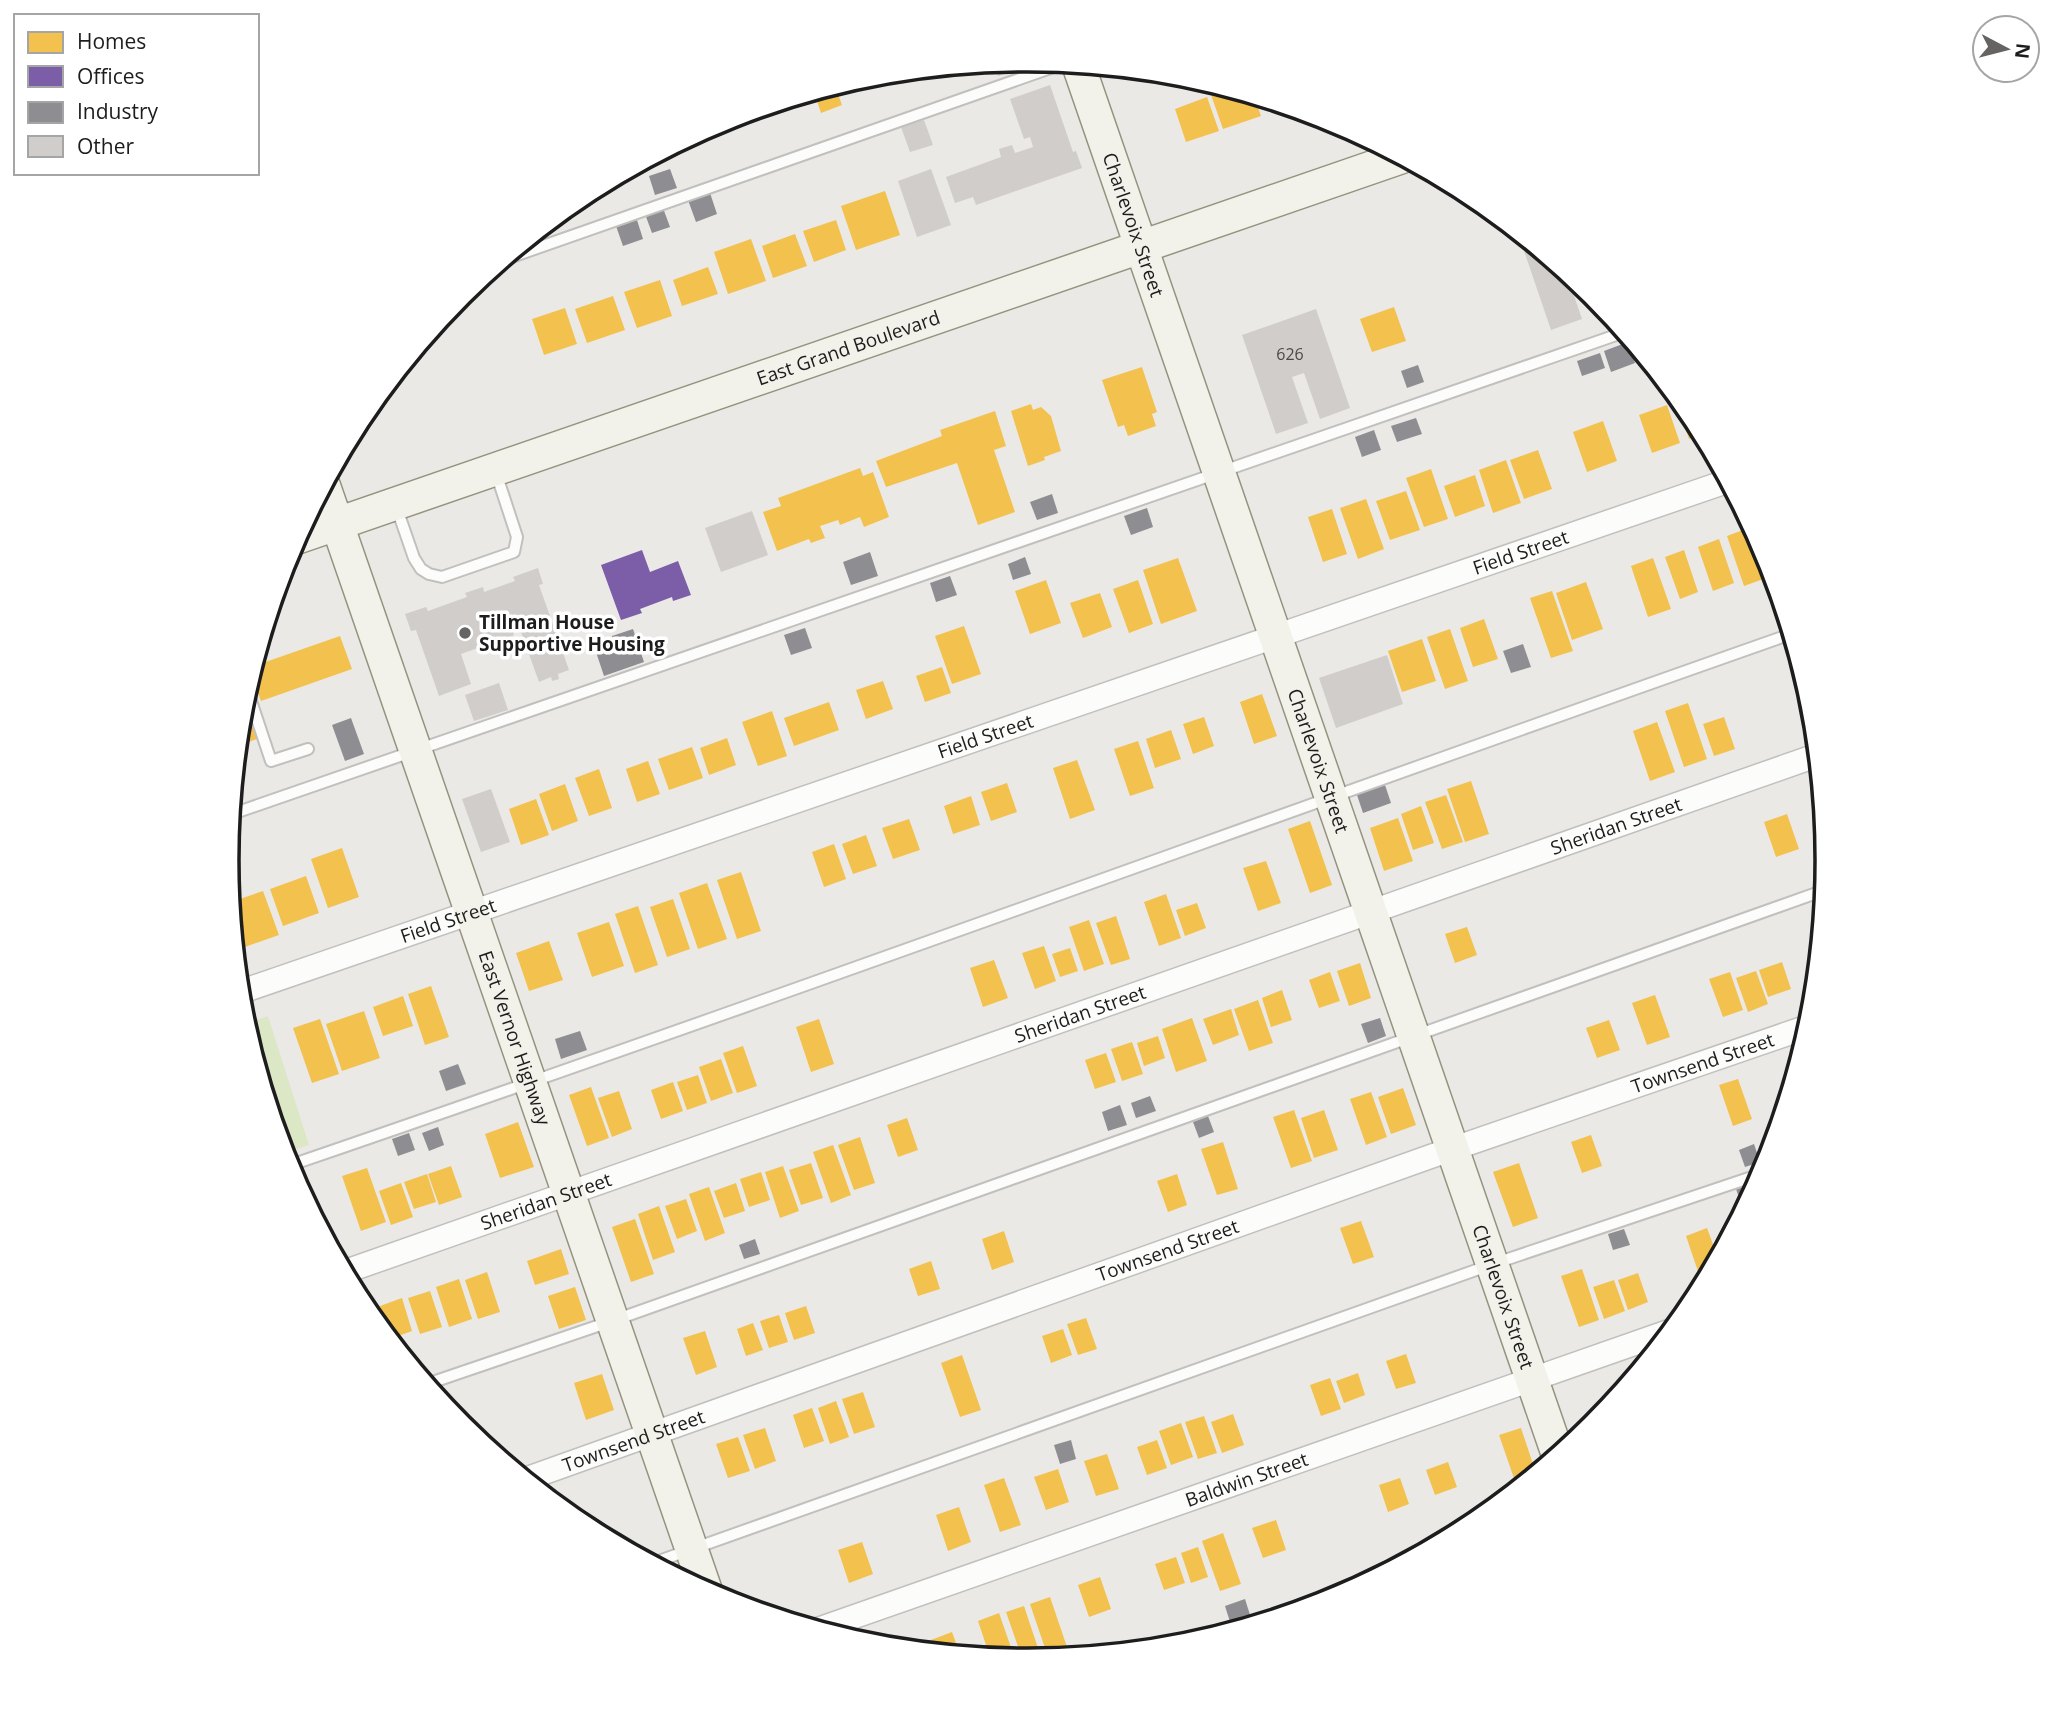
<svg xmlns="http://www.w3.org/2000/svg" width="2055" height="1720" font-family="'Open Sans',sans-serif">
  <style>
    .grass { fill: #dce7c6 }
    .homes { fill: #f2c14e }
    .offices { fill: #7b5ea7 }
    .industry { fill: #8d8d92 }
    .building { fill: #d0cdcb }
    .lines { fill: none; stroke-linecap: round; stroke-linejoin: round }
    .lane-casing { stroke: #c1c0be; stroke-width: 14 }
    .street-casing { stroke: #c1c0be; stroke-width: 26 }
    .secondary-casing { stroke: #95937f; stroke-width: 35 }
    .lane { stroke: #fcfcfb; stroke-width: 10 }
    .street { stroke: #fcfcfb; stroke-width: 23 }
    .secondary { stroke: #f2f2ea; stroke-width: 32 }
    .poi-dot { fill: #656463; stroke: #fff; stroke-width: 2.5 }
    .labels { text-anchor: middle; stroke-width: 7; stroke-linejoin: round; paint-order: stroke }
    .number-label { font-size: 16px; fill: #4a4948 }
    .street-label { font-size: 19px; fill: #1d1d1d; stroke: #fff }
    .poi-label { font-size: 19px; font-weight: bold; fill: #1d1d1d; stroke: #fff; text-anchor: start }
    .rim { fill: none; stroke: #1d1d1d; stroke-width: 3.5 }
  </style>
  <rect width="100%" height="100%" fill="#ebe9e6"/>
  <polygon class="grass" points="268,1016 309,1145 284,1153 245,1024"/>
  <g class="homes">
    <polygon points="919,70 920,73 897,80 894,73"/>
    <polygon points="835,86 842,105 821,113 814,92"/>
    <polygon points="1223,87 1254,96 1261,116 1223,129 1210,92"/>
    <polygon points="1207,97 1219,131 1186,142 1175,109"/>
    <polygon points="731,117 734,125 712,132 710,126"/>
    <polygon points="706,128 709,138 687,145 685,140"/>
    <polygon points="658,154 660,161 635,170 634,167"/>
    <polygon points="631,169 633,175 607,184 607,182"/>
    <polygon points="885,191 900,235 856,250 841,206"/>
    <polygon points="836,220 846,250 814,262 803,231"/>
    <polygon points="795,234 807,266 773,278 762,246"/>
    <polygon points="751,239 766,281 728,294 714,252"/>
    <polygon points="708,267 718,294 682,306 673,280"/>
    <polygon points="660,280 672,316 637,328 624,292"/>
    <polygon points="613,296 625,330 587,343 575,309"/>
    <polygon points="1394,307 1406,341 1372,352 1360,319"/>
    <polygon points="565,308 577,344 544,355 532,319"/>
    <polygon points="1142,367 1157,412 1152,414 1156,426 1128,436 1124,425 1118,427 1102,380"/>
    <polygon points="1673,391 1693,416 1703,434 1689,439"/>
    <polygon points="1031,404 1033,410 1041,407 1051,416 1061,451 1044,457 1045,460 1028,466 1011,411"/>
    <polygon points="1667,405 1680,443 1652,453 1639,415"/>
    <polygon points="995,411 1006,446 994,450 1015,512 978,525 957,463 886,487 876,461 942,436 940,430"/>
    <polygon points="1603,421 1617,461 1587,472 1573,432"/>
    <polygon points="1538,450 1552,489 1524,499 1510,460"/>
    <polygon points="1506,460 1521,503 1493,513 1479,470"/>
    <polygon points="860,468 863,476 873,472 889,517 864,527 860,517 840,525 838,520 820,526 825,538 811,543 809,539 777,551 763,512 781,506 778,498"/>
    <polygon points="1431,469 1448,519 1424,527 1406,478"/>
    <polygon points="1475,475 1485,506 1455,517 1444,486"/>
    <polygon points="1406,491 1420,530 1390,540 1376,501"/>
    <polygon points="1366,499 1384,549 1358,559 1340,508"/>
    <polygon points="1332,509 1347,554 1323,562 1308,517"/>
    <polygon points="1751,527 1769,577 1744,586 1727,536"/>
    <polygon points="1719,539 1734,583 1713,591 1698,547"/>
    <polygon points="1684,550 1698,592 1680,599 1665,557"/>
    <polygon points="1178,558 1197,611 1161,624 1143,570"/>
    <polygon points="1653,558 1671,609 1648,617 1631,566"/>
    <polygon points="1046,580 1061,623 1030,634 1015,591"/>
    <polygon points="1138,580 1153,624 1129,633 1113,589"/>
    <polygon points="1586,582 1603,629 1572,640 1556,593"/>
    <polygon points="1552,591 1573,651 1551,658 1530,598"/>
    <polygon points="1100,593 1112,627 1083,638 1070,603"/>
    <polygon points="1484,619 1498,659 1473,667 1460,628"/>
    <polygon points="964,626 981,674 952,684 935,636"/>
    <polygon points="1450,629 1468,681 1445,689 1427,637"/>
    <polygon points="340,636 352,669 261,701 251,674 254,666"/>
    <polygon points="1422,639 1436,681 1402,692 1388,651"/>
    <polygon points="942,667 951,693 925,702 916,676"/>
    <polygon points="883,681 893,709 866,719 856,690"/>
    <polygon points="1262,694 1277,736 1254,744 1240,702"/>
    <polygon points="243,701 257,739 238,746 242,703"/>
    <polygon points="829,702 839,730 794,746 784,718"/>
    <polygon points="1688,703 1707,759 1684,767 1665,711"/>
    <polygon points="772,711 787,756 758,766 742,722"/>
    <polygon points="1204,717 1214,746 1193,754 1183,724"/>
    <polygon points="1724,717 1735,749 1714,756 1703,724"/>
    <polygon points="1657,722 1675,772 1650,781 1633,731"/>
    <polygon points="1171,730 1181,759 1155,768 1146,739"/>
    <polygon points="727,738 736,765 709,775 700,748"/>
    <polygon points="1138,741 1154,788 1130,796 1114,749"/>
    <polygon points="692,747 703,778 669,790 658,759"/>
    <polygon points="1077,760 1095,810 1070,819 1053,768"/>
    <polygon points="648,761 660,794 637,802 626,769"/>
    <polygon points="599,769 612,808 589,816 575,778"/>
    <polygon points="1471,781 1489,834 1465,842 1447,789"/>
    <polygon points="1007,783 1017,812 991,821 981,792"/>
    <polygon points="565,784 578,821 552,831 539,794"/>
    <polygon points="1446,795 1463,842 1442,849 1425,802"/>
    <polygon points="971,796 980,825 953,834 944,806"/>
    <polygon points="536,799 549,835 521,845 509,809"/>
    <polygon points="1421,806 1434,843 1413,850 1401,814"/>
    <polygon points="1787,814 1799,849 1776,857 1764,822"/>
    <polygon points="1398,818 1413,861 1384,871 1370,828"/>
    <polygon points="909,819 920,850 893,859 882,828"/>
    <polygon points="1310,821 1332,885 1310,893 1288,829"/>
    <polygon points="866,835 877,866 853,874 842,844"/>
    <polygon points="834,844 846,879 824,887 812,852"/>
    <polygon points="342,848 359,897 328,908 311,859"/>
    <polygon points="1266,861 1281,903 1258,911 1243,868"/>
    <polygon points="741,872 761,931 737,939 717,880"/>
    <polygon points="306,876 319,913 283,926 270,889"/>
    <polygon points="707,883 727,939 698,949 679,893"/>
    <polygon points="263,891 279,935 239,949 235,936 231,902"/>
    <polygon points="1166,894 1181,938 1159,946 1144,902"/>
    <polygon points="673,899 690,949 667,957 650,907"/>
    <polygon points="1197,903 1206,928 1185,936 1176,910"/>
    <polygon points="638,906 658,965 635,973 615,914"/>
    <polygon points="1116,916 1130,959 1111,965 1096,923"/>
    <polygon points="1089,920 1104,964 1084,971 1069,927"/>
    <polygon points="609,922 624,966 592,977 577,933"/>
    <polygon points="1467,927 1477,955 1455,963 1445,934"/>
    <polygon points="549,941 563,980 529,991 516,953"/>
    <polygon points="1044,946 1056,981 1035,989 1022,953"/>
    <polygon points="1070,948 1078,971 1060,977 1052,954"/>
    <polygon points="994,960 1008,998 983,1007 970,968"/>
    <polygon points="1782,962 1791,989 1768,997 1759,970"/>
    <polygon points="1360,963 1371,998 1349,1006 1337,971"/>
    <polygon points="1756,971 1768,1004 1748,1012 1736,978"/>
    <polygon points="1330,972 1340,1001 1319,1008 1309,980"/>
    <polygon points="1730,972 1743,1010 1723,1017 1709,979"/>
    <polygon points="431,986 449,1037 425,1045 408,994"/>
    <polygon points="1282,990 1292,1020 1271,1027 1262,998"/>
    <polygon points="1655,995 1670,1037 1647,1045 1632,1003"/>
    <polygon points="403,996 413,1026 383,1036 373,1007"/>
    <polygon points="1258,1000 1273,1043 1249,1051 1234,1009"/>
    <polygon points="1231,1009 1239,1035 1213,1045 1203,1019"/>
    <polygon points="364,1011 380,1058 342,1071 326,1024"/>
    <polygon points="1192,1018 1207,1061 1176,1072 1162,1029"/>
    <polygon points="320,1019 339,1074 312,1083 293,1028"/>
    <polygon points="819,1019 834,1064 811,1072 796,1027"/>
    <polygon points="1609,1020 1620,1050 1597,1058 1586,1028"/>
    <polygon points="1158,1036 1165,1058 1144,1066 1137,1043"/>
    <polygon points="1132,1042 1143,1074 1122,1081 1111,1049"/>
    <polygon points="743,1046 757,1086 737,1093 723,1053"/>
    <polygon points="1106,1053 1116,1082 1095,1089 1085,1060"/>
    <polygon points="721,1059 733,1093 711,1101 699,1067"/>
    <polygon points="698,1075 707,1103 687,1110 677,1082"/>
    <polygon points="1738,1079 1752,1119 1733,1126 1719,1085"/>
    <polygon points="673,1082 683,1111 661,1119 651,1090"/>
    <polygon points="591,1087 609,1138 587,1146 569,1095"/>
    <polygon points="1403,1088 1416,1125 1391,1134 1378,1097"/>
    <polygon points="619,1091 632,1129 612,1137 598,1098"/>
    <polygon points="1371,1092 1387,1137 1366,1145 1350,1099"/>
    <polygon points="1294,1110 1312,1161 1291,1168 1273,1117"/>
    <polygon points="1324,1110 1338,1150 1314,1158 1301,1118"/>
    <polygon points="907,1118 918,1150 898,1157 887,1125"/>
    <polygon points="518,1122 534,1167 500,1178 485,1134"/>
    <polygon points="1591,1135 1602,1166 1582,1173 1571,1142"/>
    <polygon points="860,1137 875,1183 854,1190 838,1145"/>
    <polygon points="1223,1142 1238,1189 1217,1195 1201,1149"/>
    <polygon points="833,1145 851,1195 831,1203 813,1152"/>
    <polygon points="811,1163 823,1198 801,1205 789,1170"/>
    <polygon points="1519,1163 1538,1218 1513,1227 1493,1172"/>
    <polygon points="451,1166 462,1197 439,1205 428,1174"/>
    <polygon points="783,1166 799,1211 780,1218 765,1172"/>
    <polygon points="367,1168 386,1222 361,1231 342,1176"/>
    <polygon points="761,1172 770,1200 749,1207 740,1179"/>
    <polygon points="427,1174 436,1202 414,1209 404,1182"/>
    <polygon points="1177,1174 1187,1205 1168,1212 1157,1181"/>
    <polygon points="401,1183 413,1217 391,1225 379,1191"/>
    <polygon points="736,1183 745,1211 724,1218 714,1191"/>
    <polygon points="709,1187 725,1233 705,1241 689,1194"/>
    <polygon points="686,1199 697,1231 677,1239 665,1206"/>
    <polygon points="659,1206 675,1252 653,1260 638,1214"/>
    <polygon points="635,1219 654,1274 631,1282 612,1227"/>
    <polygon points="1361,1221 1374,1257 1353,1264 1340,1228"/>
    <polygon points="1707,1228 1718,1258 1703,1286 1686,1236"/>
    <polygon points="1004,1231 1014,1262 992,1270 982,1239"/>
    <polygon points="561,1249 569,1274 535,1285 527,1261"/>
    <polygon points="931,1261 940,1289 918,1296 909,1269"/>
    <polygon points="1582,1269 1599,1320 1579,1327 1561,1276"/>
    <polygon points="487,1272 500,1312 478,1319 465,1280"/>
    <polygon points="1638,1273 1648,1302 1628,1310 1618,1280"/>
    <polygon points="459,1279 472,1319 449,1327 436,1287"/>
    <polygon points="1614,1280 1625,1311 1604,1319 1593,1287"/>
    <polygon points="575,1287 586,1320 559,1329 548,1296"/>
    <polygon points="430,1291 442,1327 420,1334 408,1298"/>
    <polygon points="402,1298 412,1331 390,1339 380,1306"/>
    <polygon points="806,1306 815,1333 794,1340 785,1313"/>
    <polygon points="779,1315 788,1342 769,1348 760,1321"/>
    <polygon points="1086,1318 1097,1349 1078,1355 1067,1324"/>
    <polygon points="753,1323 763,1350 746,1356 737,1329"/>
    <polygon points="1063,1329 1072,1355 1051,1363 1042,1336"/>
    <polygon points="705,1331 717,1367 696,1375 683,1338"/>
    <polygon points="1406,1354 1416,1383 1396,1389 1386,1361"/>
    <polygon points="962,1355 981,1410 960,1417 941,1363"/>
    <polygon points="1358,1373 1365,1395 1344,1403 1336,1381"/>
    <polygon points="602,1374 614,1410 586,1420 574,1383"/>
    <polygon points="1330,1378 1341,1409 1321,1416 1310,1385"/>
    <polygon points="863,1392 875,1427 854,1434 842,1399"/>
    <polygon points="836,1401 849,1437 830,1444 818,1408"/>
    <polygon points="812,1408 824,1441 804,1448 793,1415"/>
    <polygon points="466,1411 475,1437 453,1415"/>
    <polygon points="1233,1414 1244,1445 1222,1453 1211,1422"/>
    <polygon points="1204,1416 1217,1453 1198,1459 1185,1422"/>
    <polygon points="1181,1423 1193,1457 1171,1465 1159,1431"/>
    <polygon points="765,1428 776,1461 755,1469 743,1435"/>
    <polygon points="1521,1428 1536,1473 1527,1481 1516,1484 1499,1435"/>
    <polygon points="738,1437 750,1471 728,1478 716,1444"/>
    <polygon points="1157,1440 1167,1468 1147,1475 1137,1447"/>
    <polygon points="1107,1454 1119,1489 1096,1496 1084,1461"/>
    <polygon points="1448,1462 1457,1487 1435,1495 1426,1470"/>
    <polygon points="1058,1469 1069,1502 1046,1510 1034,1477"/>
    <polygon points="1004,1478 1021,1525 1000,1532 984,1485"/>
    <polygon points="1400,1478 1409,1504 1388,1512 1379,1485"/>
    <polygon points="959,1507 971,1542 948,1551 936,1515"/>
    <polygon points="1276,1520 1286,1550 1263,1558 1252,1528"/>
    <polygon points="1223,1533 1241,1584 1220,1591 1202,1541"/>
    <polygon points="862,1542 873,1574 849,1583 838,1550"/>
    <polygon points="1198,1547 1208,1577 1191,1583 1181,1553"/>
    <polygon points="1176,1557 1185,1583 1164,1590 1155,1564"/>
    <polygon points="1100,1577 1111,1609 1089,1617 1078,1585"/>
    <polygon points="1050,1597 1068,1650 1048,1657 1030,1604"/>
    <polygon points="1024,1606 1038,1648 1021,1655 1006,1612"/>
    <polygon points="999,1613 1015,1659 990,1657 978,1621"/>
    <polygon points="952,1632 960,1654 935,1651 931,1640"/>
  </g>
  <polygon class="offices" points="642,550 650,572 678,561 691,595 673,601 672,597 640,609 642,613 621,620 601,565"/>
  <g class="industry">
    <polygon points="670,169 677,188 655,195 649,176"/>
    <polygon points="710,193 717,214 696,222 688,200"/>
    <polygon points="663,208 670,227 652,233 645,214"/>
    <polygon points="637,220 643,239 623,246 616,226"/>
    <polygon points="1628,342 1635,363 1611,372 1604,351"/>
    <polygon points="1600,353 1605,368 1582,376 1577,361"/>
    <polygon points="1418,365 1424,382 1407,388 1401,371"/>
    <polygon points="1416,418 1422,434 1397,442 1391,426"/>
    <polygon points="1374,430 1381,450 1362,457 1355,437"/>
    <polygon points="1052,494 1058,513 1037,520 1030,502"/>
    <polygon points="1147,508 1153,527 1131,535 1124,516"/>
    <polygon points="870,552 878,576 851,585 843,562"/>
    <polygon points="1025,557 1031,574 1013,580 1008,564"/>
    <polygon points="950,576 957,595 936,602 930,583"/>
    <polygon points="805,628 812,648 791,655 784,635"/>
    <polygon points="633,629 644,662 604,676 595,649 607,645 609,650 616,648 612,636"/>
    <polygon points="1523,644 1531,667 1511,673 1503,651"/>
    <polygon points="351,718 364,754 345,761 332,725"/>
    <polygon points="1385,785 1391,803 1363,813 1357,795"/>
    <polygon points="1380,1018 1386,1036 1368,1043 1361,1024"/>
    <polygon points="580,1031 587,1050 561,1059 555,1039"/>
    <polygon points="458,1064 466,1084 446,1091 439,1071"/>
    <polygon points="1150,1096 1156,1111 1136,1118 1131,1103"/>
    <polygon points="1120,1105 1127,1125 1108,1131 1102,1112"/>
    <polygon points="1208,1116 1214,1132 1199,1138 1193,1122"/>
    <polygon points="438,1127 444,1145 429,1151 422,1133"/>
    <polygon points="409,1133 415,1150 398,1156 392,1139"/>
    <polygon points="1754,1144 1760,1162 1745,1167 1739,1150"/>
    <polygon points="1749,1185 1752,1194 1747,1204 1742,1206 1736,1189"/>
    <polygon points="1624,1229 1630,1245 1613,1250 1608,1234"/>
    <polygon points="755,1239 760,1254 744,1259 739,1245"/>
    <polygon points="1071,1440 1076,1459 1060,1464 1054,1445"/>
    <polygon points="1245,1599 1251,1618 1231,1625 1225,1606"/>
  </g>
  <g class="building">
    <polygon points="1028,60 1032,64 998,76 994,63"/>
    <polygon points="1050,85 1073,152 1076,151 1082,168 976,205 973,197 955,203 946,177 1001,157 999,149 1012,145 1015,153 1033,147 1030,137 1024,139 1010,99"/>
    <polygon points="924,120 933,145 910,152 901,127"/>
    <polygon points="931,169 951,225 917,237 898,181"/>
    <polygon points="1525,237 1566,272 1582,319 1551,330 1520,239"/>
    <polygon points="1586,288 1594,294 1608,311 1595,316"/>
    <polygon points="1316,309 1350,408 1320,419 1304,373 1292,377 1308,423 1276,434 1242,335"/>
    <polygon points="752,511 768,555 721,572 705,528"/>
    <polygon points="538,568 543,584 539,585 569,670 558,674 559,679 552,681 551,677 539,682 516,618 509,621 514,635 461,654 471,684 439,696 416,630 411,631 405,614 426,607 428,611 467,597 465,593 483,587 484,592 515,581 513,577"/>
    <polygon points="1387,655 1403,704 1336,728 1319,678"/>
    <polygon points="499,683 508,710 474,721 465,695"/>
    <polygon points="491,789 510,842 481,852 462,799"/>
  </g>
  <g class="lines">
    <defs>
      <g id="lane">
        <polyline points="503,260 1065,63"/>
        <polyline points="396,506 414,558 421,569 429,574 442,577 514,552 517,537 496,473"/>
        <polyline points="247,689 271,761 308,749"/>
        <polyline points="232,814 1625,332"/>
        <polyline points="1797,1030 1803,1048"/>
        <path d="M288 1166C791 994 1290 810 1791 634"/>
        <polyline points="427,1384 612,1321 1825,890"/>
        <polyline points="653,1563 1493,1264 1764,1173"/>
      </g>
      <g id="street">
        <path id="s1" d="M240 992 1728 481"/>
        <path id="s2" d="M344 1272 1818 755"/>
        <path id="s3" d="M526 1479 1432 1156 1810 1026"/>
        <path id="s4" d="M819 1629 1673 1330"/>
      </g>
      <g id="secondary">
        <path id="s5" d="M1078 64 1558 1455"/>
        <path id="s6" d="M324 486 706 1591"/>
        <path id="s7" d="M296 538 1402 157"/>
      </g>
    </defs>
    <use href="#lane" class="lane-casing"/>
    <use href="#street" class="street-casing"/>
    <use href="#secondary" class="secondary-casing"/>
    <use href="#lane" class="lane"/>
    <use href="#street" class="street"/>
    <use href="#secondary" class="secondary"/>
  </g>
  <circle class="poi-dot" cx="465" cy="633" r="7"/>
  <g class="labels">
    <g class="number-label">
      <text x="1290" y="360">626</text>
    </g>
    <g class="street-label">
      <text dy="7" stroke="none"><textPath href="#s5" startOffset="170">Charlevoix Street</textPath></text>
      <text dy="7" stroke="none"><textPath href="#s7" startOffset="584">East Grand Boulevard</textPath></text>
      <text dy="7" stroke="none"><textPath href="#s1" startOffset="1354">Field Street</textPath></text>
      <text dy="7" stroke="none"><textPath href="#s1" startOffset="788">Field Street</textPath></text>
      <text dy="7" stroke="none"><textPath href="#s5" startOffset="737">Charlevoix Street</textPath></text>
      <text dy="7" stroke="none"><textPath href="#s2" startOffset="1348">Sheridan Street</textPath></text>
      <text dy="7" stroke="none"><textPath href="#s1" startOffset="220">Field Street</textPath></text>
      <text dy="7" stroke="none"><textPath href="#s2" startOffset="780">Sheridan Street</textPath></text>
      <text dy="7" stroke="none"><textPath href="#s6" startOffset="584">East Vernor Highway</textPath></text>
      <text dy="7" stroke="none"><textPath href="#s3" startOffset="1248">Townsend Street</textPath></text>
      <text dy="7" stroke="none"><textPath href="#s2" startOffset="214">Sheridan Street</textPath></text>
      <text dy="7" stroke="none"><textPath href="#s3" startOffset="681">Townsend Street</textPath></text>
      <text dy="7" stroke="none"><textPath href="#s5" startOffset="1304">Charlevoix Street</textPath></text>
      <text dy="7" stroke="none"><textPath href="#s3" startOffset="114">Townsend Street</textPath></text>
      <text dy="7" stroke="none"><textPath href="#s4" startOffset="453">Baldwin Street</textPath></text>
    </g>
    <g class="poi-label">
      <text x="479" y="629">Tillman House<tspan x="479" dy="22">Supportive Housing</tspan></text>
    </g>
  </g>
  <path d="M0 0H2055V1720H0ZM239 860a788 788 0 1 1 1576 0a788 788 0 1 1-1576 0Z" fill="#fff" fill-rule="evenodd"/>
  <path class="rim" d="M239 860a788 788 0 1 1 1576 0a788 788 0 1 1-1576 0Z"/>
  <rect x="14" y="14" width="245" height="161" fill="#ffffff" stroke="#a5a5a5" stroke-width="2"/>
  <rect x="28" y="32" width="35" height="21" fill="#f2c14e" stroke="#a5a5a5" stroke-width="2"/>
  <text x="77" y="49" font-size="21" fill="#1d1d1d">Homes</text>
  <rect x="28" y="66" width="35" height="21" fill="#7b5ea7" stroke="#a5a5a5" stroke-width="2"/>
  <text x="77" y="84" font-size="21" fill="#1d1d1d">Offices</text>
  <rect x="28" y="102" width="35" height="21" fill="#8d8d92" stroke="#a5a5a5" stroke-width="2"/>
  <text x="77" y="119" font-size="21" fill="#1d1d1d">Industry</text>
  <rect x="28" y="136" width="35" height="21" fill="#d0cdcb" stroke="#a5a5a5" stroke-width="2"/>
  <text x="77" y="154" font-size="21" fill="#1d1d1d">Other</text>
  <g transform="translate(2006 49) rotate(97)"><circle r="33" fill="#ffffff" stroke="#a5a5a5" stroke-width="2"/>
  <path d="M0-5L12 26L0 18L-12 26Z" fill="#656463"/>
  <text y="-10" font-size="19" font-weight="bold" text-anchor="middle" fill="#1d1d1d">N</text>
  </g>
</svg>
